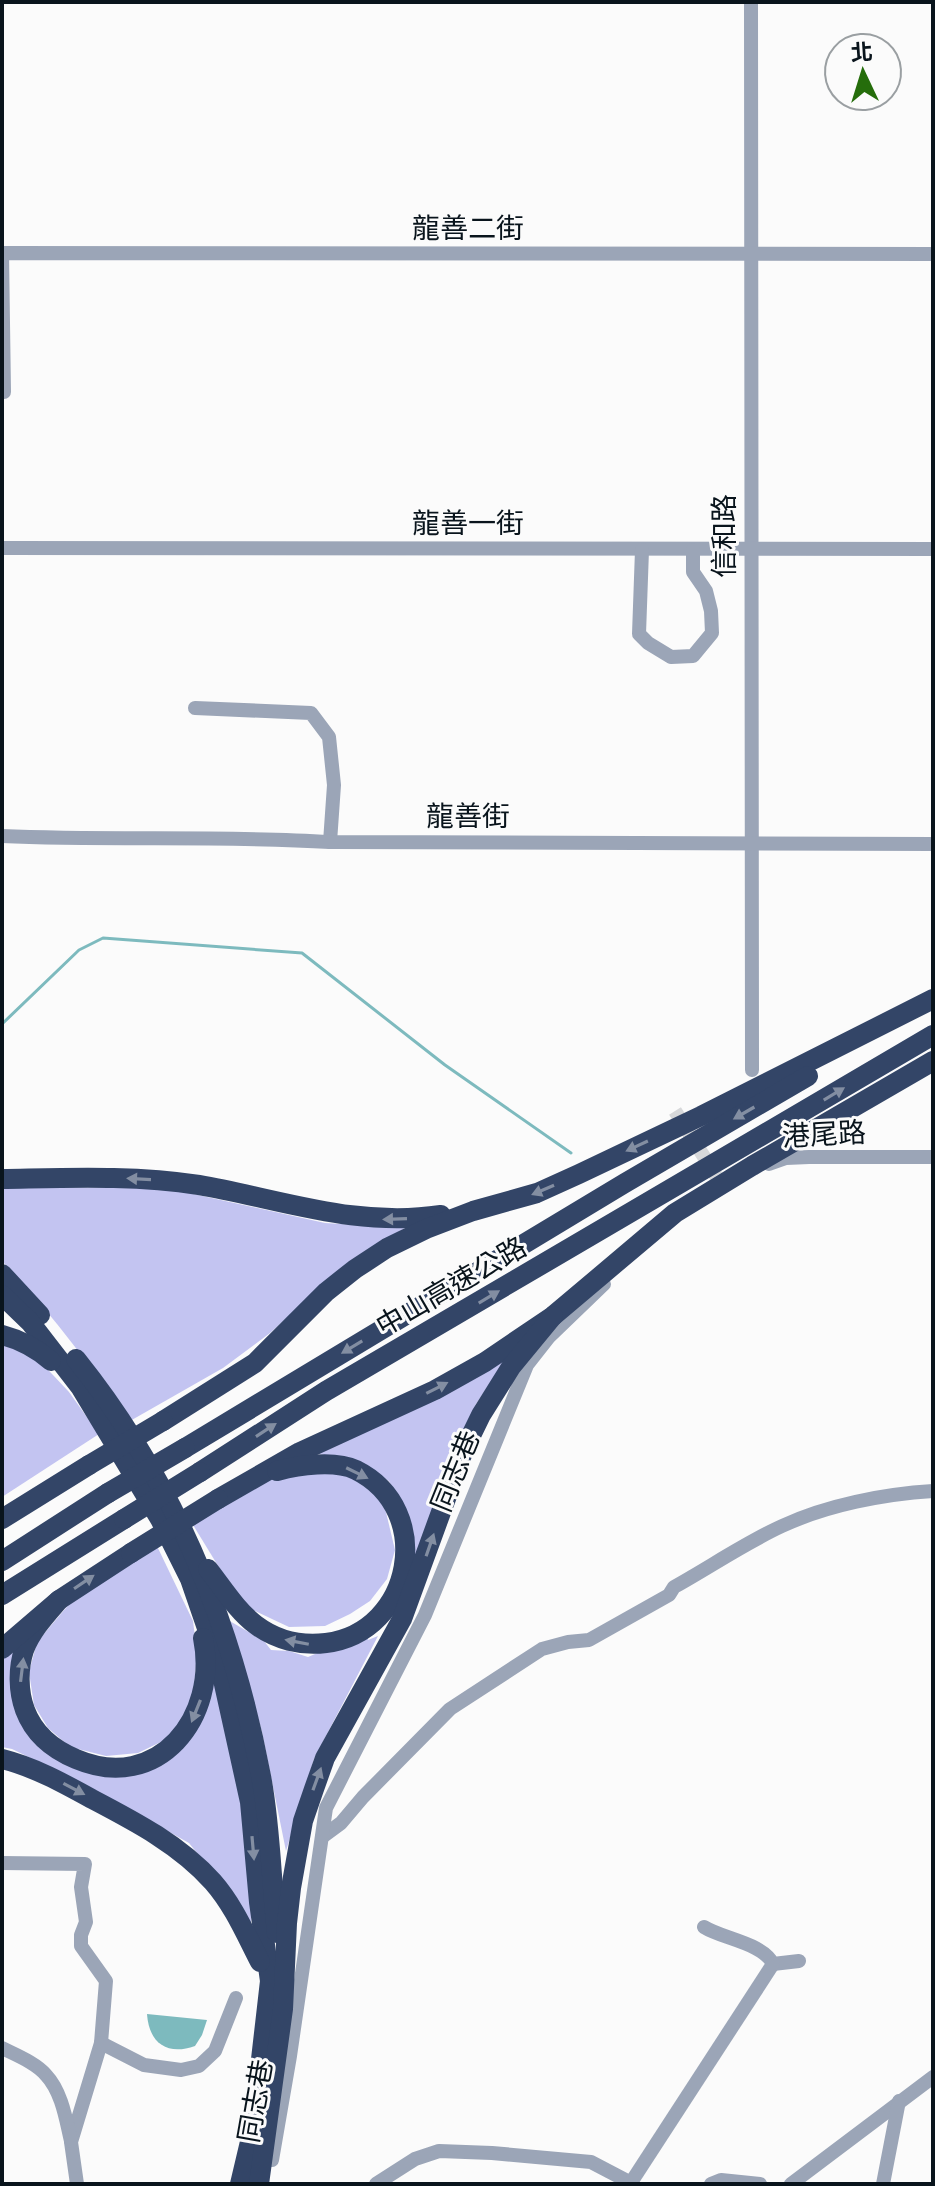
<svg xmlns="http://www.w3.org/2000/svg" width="935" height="2186" font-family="'Alegreya Sans','Noto Sans TC',sans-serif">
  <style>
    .forest { fill: #c3c4f1 }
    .water { fill: #7dbabe }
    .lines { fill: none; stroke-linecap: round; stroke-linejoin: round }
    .stream { stroke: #7dbabe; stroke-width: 3 }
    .minor-tunnel { stroke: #d7d8da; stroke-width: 14; stroke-dasharray: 14 7; stroke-linecap: butt }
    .minor { stroke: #9ba5b7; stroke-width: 14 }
    .highway { stroke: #334567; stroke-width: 20 }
    .highway-bridge { stroke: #334567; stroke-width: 20 }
    .oneway { fill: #838ea2 }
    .labels { text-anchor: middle; stroke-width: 6; stroke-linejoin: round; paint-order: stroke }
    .street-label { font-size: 28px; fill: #09141c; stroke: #fbfbfb }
  </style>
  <rect width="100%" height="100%" fill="#fbfbfb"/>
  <g class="forest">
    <path d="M2 1187 166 1188 325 1223 405 1228 347 1263 270 1333 223 1368 130 1421C90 1366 50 1311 2 1261Z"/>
    <polygon points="2,1339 36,1357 69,1392 99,1434 2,1497"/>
    <polygon points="510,1353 476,1404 451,1461 416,1559 412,1558 409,1524 389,1481 346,1458 311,1453"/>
    <polygon points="334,1469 358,1482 374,1493 385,1508 395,1550 387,1579 370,1601 350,1614 325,1626 289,1627 242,1605 190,1520 264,1477"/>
    <polygon points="156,1544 193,1621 197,1653 193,1700 173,1736 138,1753 106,1756 70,1747 48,1728 34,1705 29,1672 37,1642 87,1583"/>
    <polygon points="228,1620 264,1641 271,1650 289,1651 308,1657 369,1631 368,1640 378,1636 314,1759 286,1851 262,1732 245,1670"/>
    <polygon points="8,1650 14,1653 20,1717 92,1772 175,1754 215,1674 246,1826 251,1896 251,1929 240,1906 189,1843 76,1780 12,1749 2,1747 2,1656"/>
  </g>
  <path class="water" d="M147 2014 207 2020 202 2035 195 2046C167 2056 149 2043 147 2014Z"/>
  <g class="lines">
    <polyline class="stream" points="2,1024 79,950 103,938 302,953 445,1065 571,1153"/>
    <polyline class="minor-tunnel" points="675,1111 725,1190"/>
    <g class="minor">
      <polyline points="751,2 752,1070"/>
      <polyline points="4,392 2,253 933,254"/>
      <polyline points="2,548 933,549"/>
      <polyline points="642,550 639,634 648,643 671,657 693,656 712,633 711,611 706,591 693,572 693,550"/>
      <polyline points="195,708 311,713 329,737 334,785 330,842"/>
      <path d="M2 836C111 841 220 835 330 842L933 844"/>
      <polyline points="769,1164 786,1158 809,1157 933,1157"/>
      <path d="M322 1837 341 1823 363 1797 450 1709 542 1649 568 1642 589 1640 669 1595 674 1587C710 1567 745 1543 782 1526 827 1505 884 1494 933 1491"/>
      <polyline points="2,1863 85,1864 81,1887 86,1922 81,1935 81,1946 106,1981 101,2043 71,2142 77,2184"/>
      <path d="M704 1927C723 1939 763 1943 773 1964L799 1961"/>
      <polyline points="101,2043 144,2065 181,2070 199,2066 215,2051 236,1998"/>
      <path d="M2 2048C16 2055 36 2063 46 2075 62 2092 66 2120 71 2141"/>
      <polyline points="272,2160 290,2056 326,1808 425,1615 527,1365 549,1337 604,1284"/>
      <polyline points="376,2184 415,2159 439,2151 492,2153 591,2162 633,2184"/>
      <polyline points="630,2184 773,1964"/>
      <polyline points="711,2184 721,2180 760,2184"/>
      <polyline points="791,2184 933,2077"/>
      <polyline points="883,2184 899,2101"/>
    </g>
    <g class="highway">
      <path d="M2 1179C68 1178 133 1175 199 1185 281 1199 356 1228 441 1215"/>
      <polyline points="2,1274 40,1315"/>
      <polyline points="2,1295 30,1322 81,1388 160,1519 190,1579 220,1666 250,1802 259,1902 270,1981 253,2129 240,2184"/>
      <path d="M2 1335C21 1340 36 1348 51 1361"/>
      <path d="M76 1359C174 1481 232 1623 261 1776 271 1828 271 1881 277 1933"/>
      <polyline points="163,1421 255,1363 326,1292 355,1269 387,1248 426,1229 473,1211 537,1193 579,1174 701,1116 933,999"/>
      <polyline points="185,1448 625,1183 808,1076"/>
      <polyline points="200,1472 326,1391 933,1035"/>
      <polyline points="218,1499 300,1452 435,1390 485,1362 553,1316 675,1213 752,1166 933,1061"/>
      <polyline points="2,1519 89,1465"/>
      <polyline points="2,1561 108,1493"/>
      <path d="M208 1569C223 1588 237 1611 256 1625 276 1640 301 1646 326 1643 413 1632 436 1510 356 1470 335 1460 299 1465 277 1471"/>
      <polyline points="2,1595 124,1519"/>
      <path d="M59 1600C46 1615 31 1631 24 1650 18 1668 18 1691 25 1710 34 1734 52 1749 76 1759 158 1794 219 1717 203 1638"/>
      <polyline points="2,1649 59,1600 131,1553"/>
      <path d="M2 1759C34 1767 63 1783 92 1799 136 1822 180 1845 213 1882 234 1906 246 1935 260 1962"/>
      <polyline points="259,2184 283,2009 287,1923 291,1888 303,1821 314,1789 325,1758 402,1619 463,1452 481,1415 511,1367 553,1316"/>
    </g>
    <g class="highway-bridge">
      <polyline points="89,1465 163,1421"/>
      <polyline points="108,1493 185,1448"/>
      <polyline points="124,1519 200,1472"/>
      <polyline points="131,1553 218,1499"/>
    </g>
  </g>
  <defs><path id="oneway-solid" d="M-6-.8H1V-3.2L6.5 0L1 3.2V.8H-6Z" transform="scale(2)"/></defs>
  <g class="oneway">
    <use href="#oneway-solid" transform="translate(834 1094) rotate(-31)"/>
    <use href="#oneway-solid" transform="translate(744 1113) rotate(150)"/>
    <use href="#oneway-solid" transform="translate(637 1146) rotate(155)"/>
    <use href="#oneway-solid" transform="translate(139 1179) rotate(-177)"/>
    <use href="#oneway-solid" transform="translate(543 1190) rotate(157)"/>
    <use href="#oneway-solid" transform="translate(395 1219) rotate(178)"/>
    <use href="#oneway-solid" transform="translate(489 1297) rotate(-31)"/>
    <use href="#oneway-solid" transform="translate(352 1347) rotate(149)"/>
    <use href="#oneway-solid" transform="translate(437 1388) rotate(-27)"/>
    <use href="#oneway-solid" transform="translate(266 1430) rotate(-33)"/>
    <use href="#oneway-solid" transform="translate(357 1473) rotate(26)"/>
    <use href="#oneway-solid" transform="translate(430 1545) rotate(-71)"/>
    <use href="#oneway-solid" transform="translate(84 1582) rotate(-34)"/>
    <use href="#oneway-solid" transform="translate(297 1642) rotate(-169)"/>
    <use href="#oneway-solid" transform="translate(22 1670) rotate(-83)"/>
    <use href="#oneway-solid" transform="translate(196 1711) rotate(112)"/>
    <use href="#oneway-solid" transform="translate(317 1779) rotate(-70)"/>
    <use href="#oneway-solid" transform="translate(74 1789) rotate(28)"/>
    <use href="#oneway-solid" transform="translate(253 1848) rotate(85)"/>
  </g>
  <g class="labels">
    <g class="street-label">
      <text x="468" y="238">龍善二街</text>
      <text x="468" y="533">龍善一街</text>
      <text transform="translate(724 536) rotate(-90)" y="10">信和路</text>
      <text x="468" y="826">龍善街</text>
      <text transform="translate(824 1134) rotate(-3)" y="10">港尾路</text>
      <text transform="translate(451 1286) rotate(-30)" y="10">中山高速公路</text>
      <text transform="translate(455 1471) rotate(-68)" y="10">同志巷</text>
      <text transform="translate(255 2101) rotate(-80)" y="10">同志巷</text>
    </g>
  </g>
  <rect width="935" height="2186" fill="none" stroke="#09141c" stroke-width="8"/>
  <g transform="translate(863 72) rotate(356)"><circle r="38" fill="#fbfbfb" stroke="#9a9fa2" stroke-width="2"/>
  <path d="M0-6L14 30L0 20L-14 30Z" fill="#256d0b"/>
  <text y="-12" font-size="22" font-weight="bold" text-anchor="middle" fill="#09141c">北</text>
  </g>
</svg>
